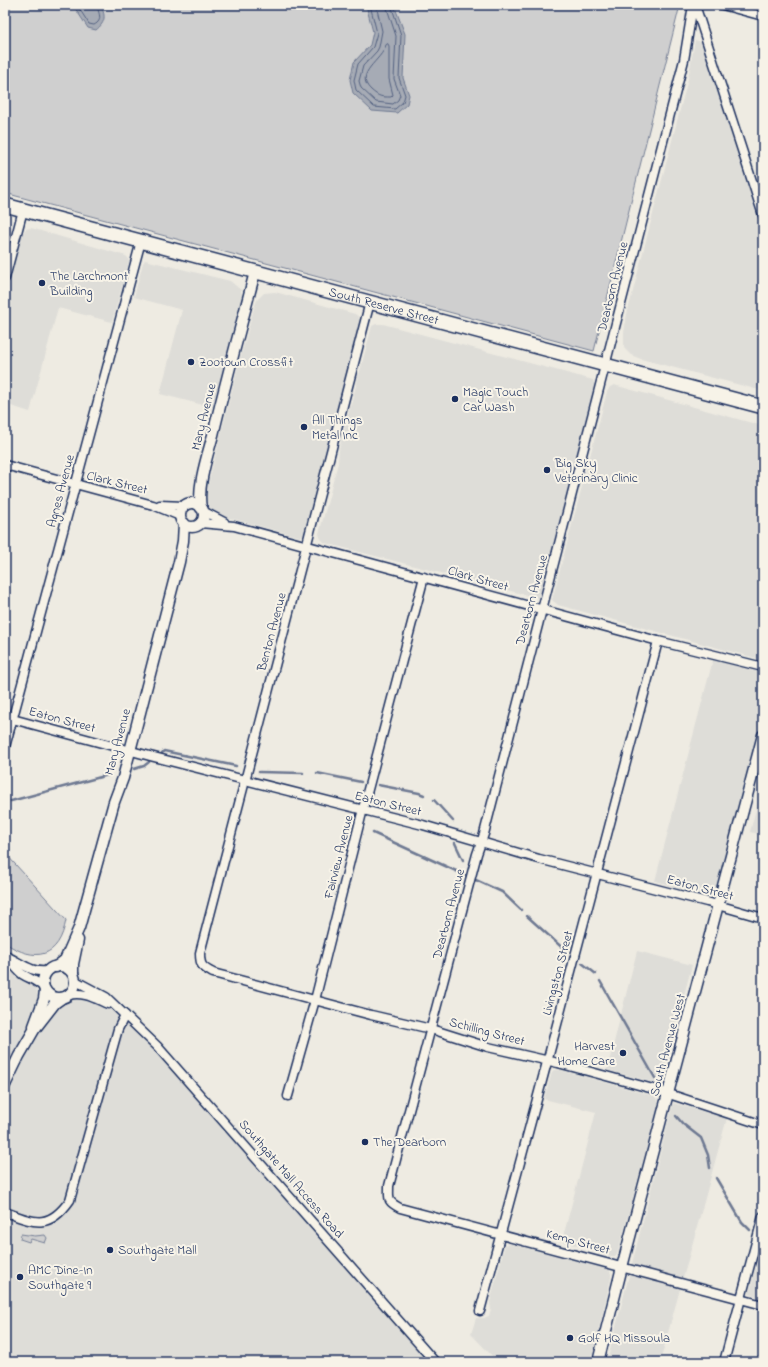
<svg xmlns="http://www.w3.org/2000/svg" width="768" height="1367" font-family="'Indie Flower',sans-serif">
	<rect width="100%" height="100%" fill="#eeebe2"/>
	<filter id="ink" filterUnits="userSpaceOnUse"><feTurbulence type="fractalNoise" baseFrequency=".025" numOctaves="2"/><feDisplacementMap in="SourceGraphic" scale="8" xChannelSelector="R" yChannelSelector="G"/><feConvolveMatrix kernelMatrix="1 2 1 2 8 2 1 2 1" color-interpolation-filters="sRGB"/></filter>
	<g filter="url(#ink)">
		<g fill="#deddd8">
			<path d="M695 40 701 42 705 49 763 229V391L641 359 631 355 624 348V333L627 314 688 79Z"/>
			<path d="M5 223 12 227 5 253Z"/>
			<path d="M31 228 126 256 128 258 129 262 112 322 58 308 30 412 5 404V298L22 234 26 229Z"/>
			<path d="M145 260 230 281 241 290 242 298 240 310 215 408 160 394 182 310 134 297 143 263Z"/>
			<path d="M275 292 355 314 359 317 360 321 306 531 304 534 300 537 214 514 208 511 203 504 238 366 254 308 257 300 264 293Z"/>
			<path d="M376 324H383L593 380 595 385 540 595 538 598 325 543 321 539 319 534 338 463 339 449 372 326Z"/>
			<path d="M614 385 763 426V660L558 605 552 600 607 392 610 387Z"/>
			<path d="M713 660 763 673V712L716 889 711 895 707 896 655 881Z"/>
			<path d="M763 783V835L750 832Z"/>
			<path d="M637 951 692 965 662 1077 661 1079 655 1083 607 1070Z"/>
			<path d="M5 962 23 978 35 985 38 994V1000L35 1013 29 1026 5 1071Z"/>
			<path d="M68 999H80L116 1012 140 1033 155 1053 175 1071 428 1362H5V1099L16 1069 31 1041 54 1007Z"/>
			<path d="M554 1070H561L654 1096 658 1100V1107L618 1252 615 1256H611L562 1241 596 1112 544 1099 552 1072Z"/>
			<path d="M673 1103 727 1118 660 1362H607Z"/>
			<path d="M511 1244 609 1269 611 1274V1278L591 1362H498L471 1334 476 1318H484L489 1316 491 1309 490 1302 505 1245Z"/>
			<path d="M759 1255 763 1256V1298L749 1294Z"/>
		</g>
		<g fill="#cfcfcf" stroke="#757f96">
			<path d="M5 5H680L594 351 5 193Z"/>
			<path d="M5 853 66 920C59 958 36 963 5 943Z"/>
			<path d="M21 1234 35 1236 45 1235 47 1238 45 1243 31 1239 29 1242 20 1239Z"/>
		</g>
		<g fill="#a6abb5" stroke="#6e7992">
			<path d="M73 5H100C106 15 106 22 96 30L88 28Z"/>
			<path d="M366 5H394L405 34 403 78 409 95 407 104 397 113 372 111 353 93 350 80 354 62 370 45 373 32Z"/>
		</g>
		<g fill="none" stroke-linecap="round" stroke-linejoin="round">
			<g stroke="#536181" stroke-width="1">
				<path d="M77 5 89 24 94 25C104 20 98 13 97 5"/>
				<path d="M370 5 377 33 373 47 358 64 354 80 356 90 374 107 395 109 403 102 405 95 399 78 401 35 391 5"/>
				<path d="M376 5 382 31 379 47 377 51 363 66 359 81 361 88 376 102 393 104 398 100 400 95 394 79 396 36 386 5"/>
				<path d="M388 44 389 46V79L393 95 391 97C381 97 379 97 371 90 353 73 382 61 386 45Z"/>
			</g>
			<g stroke="#6e7992" stroke-width="2.5">
				<path d="M162 753 164 751 236 766"/>
				<path d="M134 769 144 766 149 762"/>
				<path d="M259 772 303 773"/>
				<path d="M317 773 361 782"/>
				<path d="M378 785 419 793 424 795"/>
				<path d="M434 800 453 821"/>
				<path d="M11 801 108 775"/>
				<path d="M373 833 502 892 521 910"/>
				<path d="M455 843 463 860"/>
				<path d="M527 916 567 952"/>
				<path d="M582 963 596 974"/>
				<path d="M600 981 655 1078"/>
				<path d="M676 1116 683 1124 701 1138 708 1155 710 1168"/>
				<path d="M716 1178 742 1222 750 1230"/>
			</g>
			<defs>
				<g id="minor">
					<path d="M693 5 684 60 484 834 477 854 389 1186C389 1200 387 1201 400 1208L763 1305"/>
					<path d="M695 5 763 215"/>
					<path d="M722 5 763 16"/>
					<path d="M5 278 23 210"/>
					<path d="M370 302 200 953C200 966 202 967 213 973L371 1015 431 1029 488 1047 558 1063 606 1076 657 1090 763 1125"/>
					<path d="M5 465 153 505 180 516"/>
					<path d="M160 505 184 506"/>
					<path d="M203 511 224 522"/>
					<path d="M200 523 234 526 658 641 763 667"/>
					<path d="M5 717 150 756 423 825 539 859 707 902 763 918"/>
					<path d="M5 747 141 241"/>
					<path d="M5 954C11 961 15 968 22 974 30 979 38 981 44 988"/>
					<path d="M10 958C22 964 33 973 47 971"/>
					<path d="M74 980 106 997 157 1046 435 1362"/>
					<path d="M69 995C83 991 96 999 108 1004"/>
					<path d="M288 1096 315 1000 366 797 424 577"/>
					<path d="M5 1212C35 1223 49 1230 70 1200L118 1029 125 1015"/>
					<path d="M480 1311 550 1051 658 641"/>
					<path d="M724 1362 763 1216"/>
				</g>
				<g id="tertiary">
					<circle cx="192" cy="515" r="12"/>
					<path d="M201 508C197 486 207 457 213 435 226 380 241 326 255 272"/>
					<circle cx="59" cy="982" r="16"/>
					<path d="M56 967 65 960 79 928 114 802 123 778 179 562 183 541 184 523"/>
					<path d="M73 974V964L78 940"/>
					<path d="M34 1026 44 999 45 990"/>
					<path d="M5 1085 19 1056 34 1030 55 1003 62 998"/>
					<path d="M598 1362 622 1267 763 735"/>
				</g>
				<g id="trunk">
					<path id="s1" d="M5 205 763 407"/>
				</g>
			</defs>
			<use href="#minor" stroke="#1b2f5e" stroke-width="11"/>
			<use href="#tertiary" stroke="#1b2f5e" stroke-width="13"/>
			<use href="#trunk" stroke="#1b2f5e" stroke-width="16"/>
			<use href="#minor" stroke="#f7f3e8" stroke-width="8"/>
			<use href="#tertiary" stroke="#f7f3e8" stroke-width="10"/>
			<use href="#trunk" stroke="#f7f3e8" stroke-width="13"/>
		</g>
	</g>
	<g fill="#1b2f5e" stroke="#f7f3e8" stroke-width="1.5">
		<circle cx="42" cy="283" r="4"/>
		<circle cx="191" cy="362" r="4"/>
		<circle cx="455" cy="399" r="4"/>
		<circle cx="304" cy="427" r="4"/>
		<circle cx="547" cy="470" r="4"/>
		<circle cx="623" cy="1053" r="4"/>
		<circle cx="365" cy="1142" r="4"/>
		<circle cx="110" cy="1250" r="4"/>
		<circle cx="20" cy="1277" r="4"/>
		<circle cx="570" cy="1338" r="4"/>
	</g>
	<g text-anchor="middle" dominant-baseline="central" stroke-width="4" stroke-linejoin="round" paint-order="stroke">
		<g font-size="13" fill="#1b2f5e" stroke="#f7f3e8" text-anchor="start">
			<text x="50" y="276">The Larchmont<tspan x="50" dy="15">Building</tspan></text>
			<text x="199" y="362">Zootown Crossfit</text>
			<text x="463" y="392">Magic Touch<tspan x="463" dy="15">Car Wash</tspan></text>
			<text x="312" y="420">All Things<tspan x="312" dy="15">Metal Inc</tspan></text>
			<text x="555" y="463">Big Sky<tspan x="555" dy="15">Veterinary Clinic</tspan></text>
			<text x="615" y="1046" text-anchor="end">Harvest<tspan x="615" dy="15">Home Care</tspan></text>
			<text x="373" y="1142">The Dearborn</text>
			<text x="118" y="1250">Southgate Mall</text>
			<text x="28" y="1270">AMC Dine-In<tspan x="28" dy="15">Southgate 9</tspan></text>
			<text x="578" y="1338">Golf HQ Missoula</text>
		</g>
		<g font-size="13" fill="#1b2f5e" stroke="#f7f3e8">
			<text transform="translate(613 287) rotate(-76)">Dearborn Avenue</text>
			<text stroke="none"><textPath href="#s1" startOffset="392">South Reserve Street</textPath></text>
			<text transform="translate(204 417) rotate(-76)">Mary Avenue</text>
			<text transform="translate(117 483) rotate(14)">Clark Street</text>
			<text transform="translate(61 491) rotate(-75)">Agnes Avenue</text>
			<text transform="translate(478 579) rotate(16)">Clark Street</text>
			<text transform="translate(532 600) rotate(-75)">Dearborn Avenue</text>
			<text transform="translate(272 632) rotate(-75)">Benton Avenue</text>
			<text transform="translate(62 720) rotate(15)">Eaton Street</text>
			<text transform="translate(118 742) rotate(-75)">Mary Avenue</text>
			<text transform="translate(388 804) rotate(14)">Eaton Street</text>
			<text transform="translate(339 857) rotate(-76)">Fairview Avenue</text>
			<text transform="translate(700 888) rotate(15)">Eaton Street</text>
			<text transform="translate(449 914) rotate(-75)">Dearborn Avenue</text>
			<text transform="translate(558 973) rotate(-75)">Livingston Street</text>
			<text transform="translate(487 1032) rotate(15)">Schilling Street</text>
			<text transform="translate(668 1045) rotate(-75)">South Avenue West</text>
			<text transform="translate(291 1179) rotate(49)">Southgate Mall Access Road</text>
			<text transform="translate(578 1242) rotate(15)">Kemp Street</text>
		</g>
	</g>
	<rect width="768" height="1367" fill="none" stroke="#f7f3e8" stroke-width="20"/>
	<rect x="10" y="10" width="748" height="1347" fill="none" stroke="#1b2f5e" stroke-width="1.5" filter="url(#ink)"/>
</svg>
